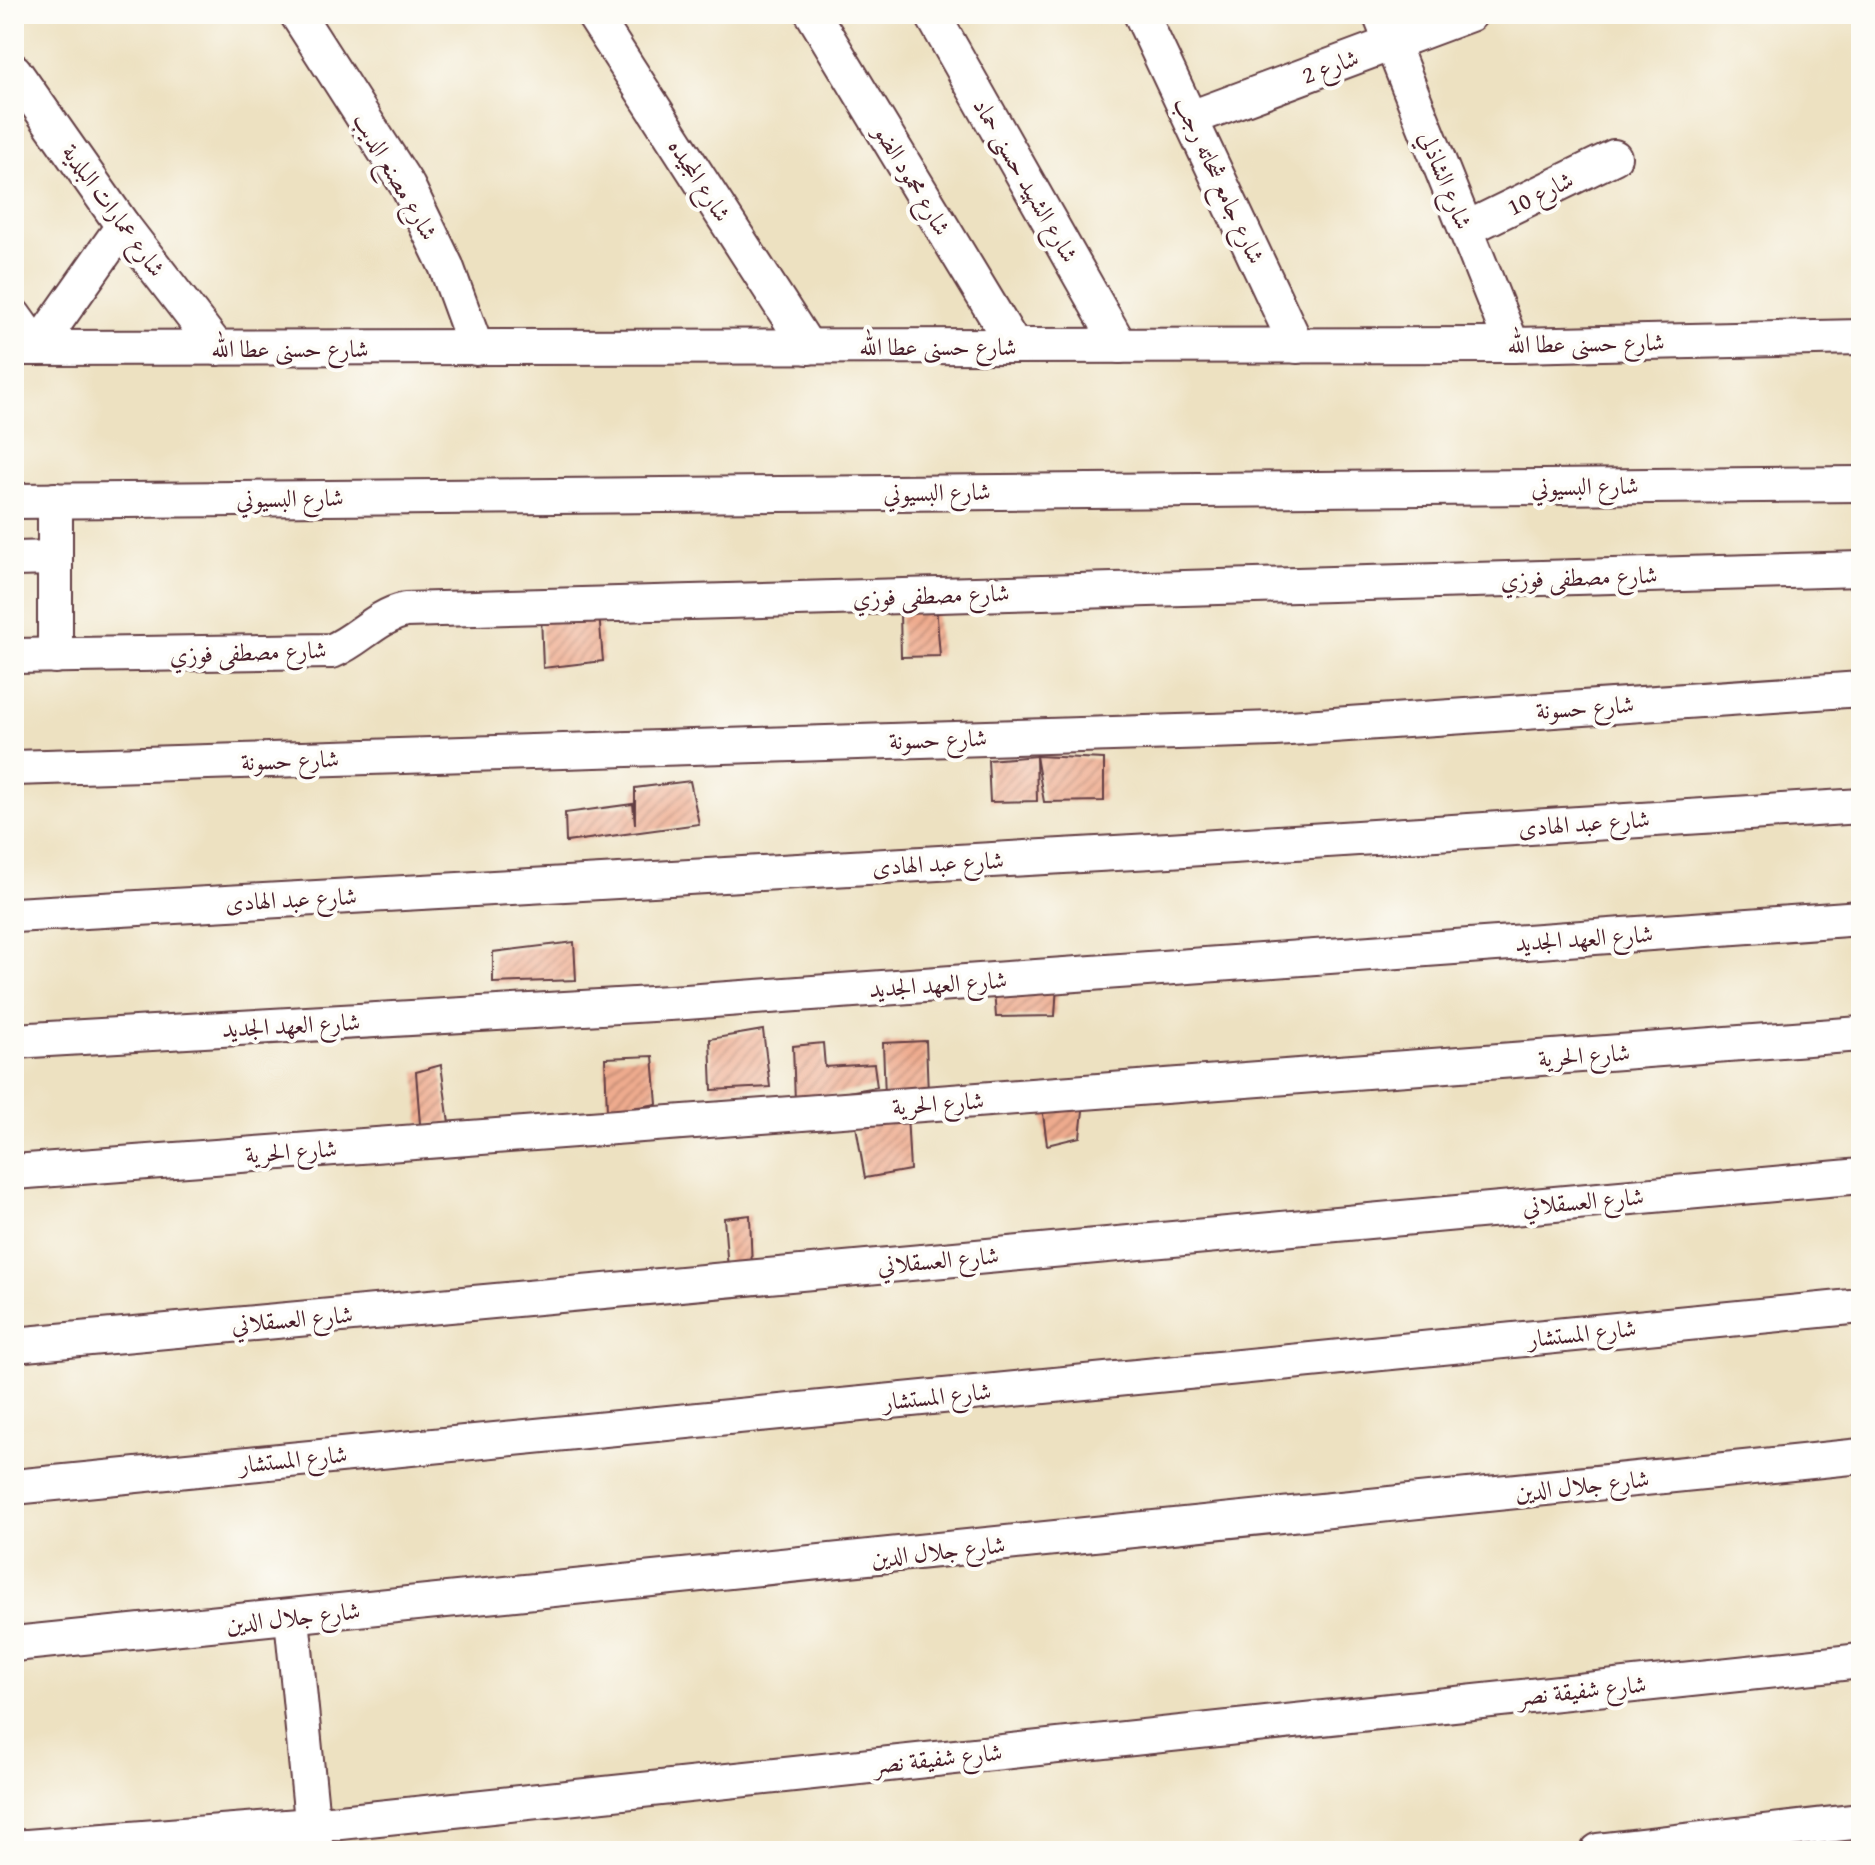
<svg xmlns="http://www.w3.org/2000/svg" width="1875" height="1865" font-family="'Gentium Book Plus',Amiri,serif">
	<defs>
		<pattern id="building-hatch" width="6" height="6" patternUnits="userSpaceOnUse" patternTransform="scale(2)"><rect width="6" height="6" fill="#eeab8e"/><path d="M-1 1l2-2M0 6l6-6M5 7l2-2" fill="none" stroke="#c38b74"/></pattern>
	</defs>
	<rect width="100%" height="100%" fill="#fdfcf7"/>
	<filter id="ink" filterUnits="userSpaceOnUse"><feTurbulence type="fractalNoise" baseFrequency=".0125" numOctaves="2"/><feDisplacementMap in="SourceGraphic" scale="16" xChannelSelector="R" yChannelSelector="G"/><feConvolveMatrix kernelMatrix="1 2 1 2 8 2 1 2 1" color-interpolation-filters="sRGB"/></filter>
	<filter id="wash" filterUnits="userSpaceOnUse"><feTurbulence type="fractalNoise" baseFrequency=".006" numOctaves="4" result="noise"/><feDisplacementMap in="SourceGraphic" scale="32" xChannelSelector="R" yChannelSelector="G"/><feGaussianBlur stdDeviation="1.8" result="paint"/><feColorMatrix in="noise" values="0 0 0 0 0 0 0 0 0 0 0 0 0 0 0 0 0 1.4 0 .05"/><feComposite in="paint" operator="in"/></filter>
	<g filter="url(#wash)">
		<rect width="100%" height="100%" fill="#ede1c1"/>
		<g id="blocks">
			<g fill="url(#building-hatch)">
				<path d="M936 605 940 656 901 657 900 611Z"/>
				<path d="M599 613 603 661 543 668 541 615Z"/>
				<path d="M1036 756 1037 801 990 802 988 760Z"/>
				<path d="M1036 756 1104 759V801L1044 802Z"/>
				<path d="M690 781 699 824 566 842 565 813 633 804 635 824V788Z"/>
				<path d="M574 942 576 980 493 983V952Z"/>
				<path d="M1057 984 1055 1016 996 1017 994 989Z"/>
				<path d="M763 1030 770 1087 712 1090 710 1039Z"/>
				<path d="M926 1041 928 1094 885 1097 883 1043Z"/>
				<path d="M823 1043 825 1067 874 1064 877 1087 795 1101 793 1046Z"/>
				<path d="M653 1056 657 1104 607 1112 605 1058Z"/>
				<path d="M441 1065 449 1123 420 1124 416 1072Z"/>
				<path d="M1084 1102 1080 1137 1047 1145 1042 1106Z"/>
				<path d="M907 1114 910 1170 865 1178 855 1120Z"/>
				<path d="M750 1215 752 1269 728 1270 724 1218Z"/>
			</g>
		</g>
	</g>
	<g filter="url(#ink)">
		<use href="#blocks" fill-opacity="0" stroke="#623c42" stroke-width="2"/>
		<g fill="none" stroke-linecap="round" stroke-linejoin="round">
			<defs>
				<g id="minor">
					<path d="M297 14 408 187 446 266 476 348"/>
					<path d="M593 14 808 347"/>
					<path d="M813 14 1014 346"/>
					<path d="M932 14 1120 346"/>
					<path d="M1141 14 1297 346"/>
					<path d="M1380 14 1512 345"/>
					<path d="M14 71 123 226 217 348"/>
					<path d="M1191 118 1470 14"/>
					<path d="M1466 229 1614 157"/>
					<path d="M14 316 37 348 123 226"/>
					<path d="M14 348 1512 345 1861 337"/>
					<path d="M55 500V656"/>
					<path d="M14 501 1861 484"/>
					<path d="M14 559 55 558"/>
					<path d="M14 656 332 651C359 640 375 617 405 610L1861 569"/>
					<path d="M14 768 1275 729 1861 689"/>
					<path d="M14 915 1169 850 1861 806"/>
					<path d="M14 1041 686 1002 1861 918"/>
					<path d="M14 1172 1861 1034"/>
					<path d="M14 1345 1861 1176"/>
					<path d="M14 1487 1861 1306"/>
					<path d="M292 1618 315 1851"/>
					<path d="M14 1644 1861 1456"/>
					<path d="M14 1848 312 1825 1861 1661"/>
					<path d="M1598 1851 1861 1821"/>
				</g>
			</defs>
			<use href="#minor" stroke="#623c42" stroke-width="38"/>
			<use href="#minor" stroke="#fff" stroke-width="34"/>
		</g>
	</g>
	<g text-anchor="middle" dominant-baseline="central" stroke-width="8" stroke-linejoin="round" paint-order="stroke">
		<g font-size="24" fill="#4a1f2b" stroke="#fdfcf7">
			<text transform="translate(1330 66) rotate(-20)">شارع 2</text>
			<text transform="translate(396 176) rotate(60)">شارع مصنع الديب</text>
			<text transform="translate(700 180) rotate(57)">شارع المجيده</text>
			<text transform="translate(913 180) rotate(59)">شارع محمود الضو</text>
			<text transform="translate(1026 180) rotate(60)">شارع الشهيد حسنى حماد</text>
			<text transform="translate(1220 180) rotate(65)">شارع جامع شحاته رجب</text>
			<text transform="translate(1446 180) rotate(68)">شارع الشاذلي</text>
			<text transform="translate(1540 193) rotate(-26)">شارع 10</text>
			<text transform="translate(114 210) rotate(54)">شارع عمارات البلدية</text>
			<text transform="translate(1586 343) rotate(-1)">شارع حسنى عطا الله</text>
			<text x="938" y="346">شارع حسنى عطا الله</text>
			<text x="290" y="348">شارع حسنى عطا الله</text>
			<text transform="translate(1585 486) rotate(-1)">شارع البسيوني</text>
			<text transform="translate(937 492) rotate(-1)">شارع البسيوني</text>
			<text transform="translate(290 498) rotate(-1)">شارع البسيوني</text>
			<text transform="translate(1579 577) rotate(-2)">شارع مصطفى فوزي</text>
			<text transform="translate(931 595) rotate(-2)">شارع مصطفى فوزي</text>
			<text transform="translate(248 652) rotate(-2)">شارع مصطفى فوزي</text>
			<text transform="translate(1585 707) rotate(-4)">شارع حسونة</text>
			<text transform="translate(938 739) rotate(-2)">شارع حسونة</text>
			<text transform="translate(290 760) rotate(-2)">شارع حسونة</text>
			<text transform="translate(1584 823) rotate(-4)">شارع عبد الهادى</text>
			<text transform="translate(938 863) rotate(-3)">شارع عبد الهادى</text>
			<text transform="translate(291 899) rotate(-3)">شارع عبد الهادى</text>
			<text transform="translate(1584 938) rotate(-4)">شارع العهد الجديد</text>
			<text transform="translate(938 984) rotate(-4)">شارع العهد الجديد</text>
			<text transform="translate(291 1025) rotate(-3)">شارع العهد الجديد</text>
			<text transform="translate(1584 1055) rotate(-4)">شارع الحرية</text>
			<text transform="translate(938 1103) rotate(-4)">شارع الحرية</text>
			<text transform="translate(291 1151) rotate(-4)">شارع الحرية</text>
			<text transform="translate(1583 1201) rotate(-5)">شارع العسقلاني</text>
			<text transform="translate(938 1260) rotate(-5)">شارع العسقلاني</text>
			<text transform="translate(292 1319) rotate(-5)">شارع العسقلاني</text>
			<text transform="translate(1582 1333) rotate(-6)">شارع المستشار</text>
			<text transform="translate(937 1396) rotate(-6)">شارع المستشار</text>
			<text transform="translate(293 1459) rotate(-6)">شارع المستشار</text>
			<text transform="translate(1582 1485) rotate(-6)">شارع جلال الدين</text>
			<text transform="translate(938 1551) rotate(-6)">شارع جلال الدين</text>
			<text transform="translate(293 1617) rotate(-6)">شارع جلال الدين</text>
			<text transform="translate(1582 1690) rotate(-6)">شارع شفيقة نصر</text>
			<text transform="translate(938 1758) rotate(-6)">شارع شفيقة نصر</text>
		</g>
	</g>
	<rect width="1875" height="1865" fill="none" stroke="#fdfcf7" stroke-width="48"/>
</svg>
